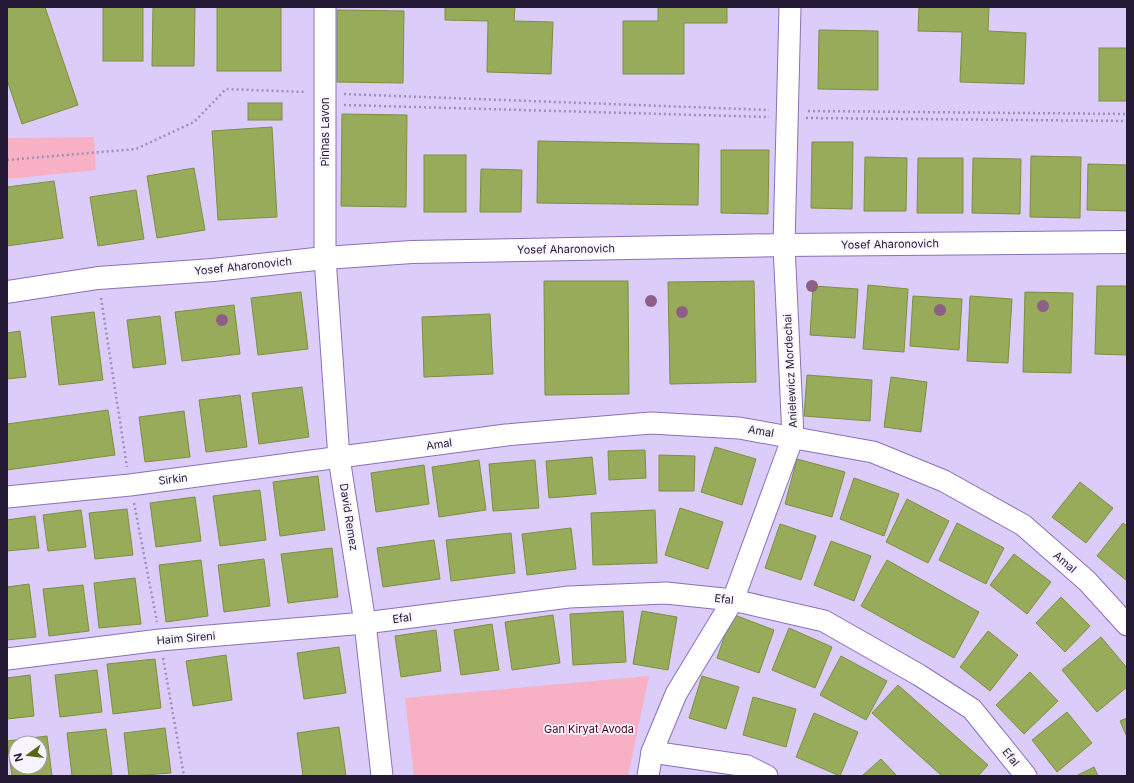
<svg xmlns="http://www.w3.org/2000/svg" width="1134" height="783" font-family="Inter,sans-serif">
	<rect width="100%" height="100%" fill="#dbccfa"/>
	<g fill="#f8b0c5">
		<path d="M94 137 96 170 7 179V138Z"/>
		<path d="M649 676 628 776H414L405 698Z"/>
	</g>
	<g fill="#98ab5b" stroke="#7d8f3f" fill-rule="evenodd">
		<path d="M7 7H45L78 105 22 124 7 80Z"/>
		<rect x="103" y="7" width="40" height="54"/>
		<path d="M153 7H195L194 66H152Z"/>
		<rect x="217" y="7" width="64" height="64"/>
		<path d="M445 7H515L514 21 553 22 551 74 487 72 488 21 445 20Z"/>
		<path d="M658 7H727V23H684V74H623V21H658Z"/>
		<path d="M919 7H989L988 31 1026 33 1024 84 960 82 962 32 918 31Z"/>
		<path d="M337 10 404 11 403 83 337 82Z"/>
		<path d="M819 30 878 31V90L818 89Z"/>
		<rect x="1099" y="48" width="28" height="53"/>
		<rect x="248" y="103" width="34" height="17"/>
		<path d="M342 114 407 115 406 207 341 206Z"/>
		<path d="M272 127 277 217 218 220 212 131Z"/>
		<path d="M538 141 699 144 698 205 537 203Z"/>
		<path d="M812 142H853L852 209 811 208Z"/>
		<path d="M721 150H769L768 214 721 213Z"/>
		<rect x="424" y="155" width="42" height="57"/>
		<path d="M1031 156 1081 157 1080 218 1030 217Z"/>
		<path d="M865 157 907 158 906 211H864Z"/>
		<path d="M918 158H963V213H917Z"/>
		<path d="M973 158 1021 159 1020 214 972 213Z"/>
		<path d="M1088 164 1127 165V211L1087 210Z"/>
		<path d="M194 168 205 230 157 238 147 176Z"/>
		<path d="M481 169 522 170 521 212H480Z"/>
		<path d="M54 181 63 238 7 246V187Z"/>
		<path d="M136 190 144 239 98 246 90 197Z"/>
		<path d="M544 281H628L629 394 545 395Z"/>
		<path d="M754 281 756 382 670 384 668 282Z"/>
		<path d="M868 285 908 289 904 352 863 349Z"/>
		<path d="M813 286 858 289 855 338 810 335Z"/>
		<path d="M1097 286H1127V355L1095 354Z"/>
		<path d="M301 292 308 349 258 355 251 298Z"/>
		<path d="M1025 292 1073 293 1071 373 1023 372Z"/>
		<path d="M913 296 962 299 959 350 910 346Z"/>
		<path d="M970 296 1012 299 1008 363 967 361Z"/>
		<path d="M234 305 240 354 182 361 175 312Z"/>
		<path d="M94 312 103 380 59 385 51 317Z"/>
		<path d="M490 314 493 374 424 377 422 317Z"/>
		<path d="M160 316 166 364 133 368 127 320Z"/>
		<path d="M20 331 26 377 7 379V333Z"/>
		<path d="M807 375 872 380 870 421 804 416Z"/>
		<path d="M891 377 927 382 921 432 884 427Z"/>
		<path d="M302 387 309 437 259 444 252 393Z"/>
		<path d="M240 395 247 447 206 452 199 400Z"/>
		<path d="M108 410 115 455 7 470V424Z"/>
		<path d="M184 411 190 457 145 462 139 417Z"/>
		<path d="M715 447 756 459 742 505 701 492Z"/>
		<path d="M645 450 646 478 609 480 608 451Z"/>
		<path d="M659 455 695 456 694 491H659Z"/>
		<path d="M592 457 596 494 549 498 546 461Z"/>
		<path d="M797 459 845 472 832 517 785 504Z"/>
		<path d="M479 460 486 510 439 517 432 467Z"/>
		<path d="M535 460 539 508 493 511 489 464Z"/>
		<path d="M424 465 429 504 376 512 371 473Z"/>
		<path d="M318 476 325 530 280 536 273 482Z"/>
		<path d="M854 478 899 494 884 536 840 519Z"/>
		<path d="M1080 482 1113 508 1086 543 1052 517Z"/>
		<path d="M260 490 266 540 220 546 213 496Z"/>
		<path d="M195 497 201 541 156 547 150 503Z"/>
		<path d="M907 499 949 521 928 563 886 542Z"/>
		<path d="M680 508 723 522 708 569 665 555Z"/>
		<path d="M127 509 133 555 95 559 89 513Z"/>
		<path d="M81 510 86 547 48 551 43 515Z"/>
		<path d="M655 510 657 563 593 565 591 513Z"/>
		<path d="M35 516 39 548 7 551V520Z"/>
		<path d="M957 523 1004 548 986 584 939 560Z"/>
		<path d="M1123 523 1127 526V581L1097 556Z"/>
		<path d="M780 524 816 536 801 580 765 568Z"/>
		<path d="M571 528 576 569 527 575 522 534Z"/>
		<path d="M511 533 515 573 451 581 446 540Z"/>
		<path d="M434 540 440 579 383 587 377 548Z"/>
		<path d="M831 541 871 556 854 601 814 585Z"/>
		<path d="M332 548 338 597 288 603 281 554Z"/>
		<path d="M1014 554 1051 582 1027 614 990 585Z"/>
		<path d="M264 559 270 606 224 612 218 565Z"/>
		<path d="M201 560 208 616 166 622 159 565Z"/>
		<path d="M887 560 979 612 954 658 861 606Z"/>
		<path d="M135 578 141 624 99 628 94 583Z"/>
		<path d="M29 584 36 637 7 640V587Z"/>
		<path d="M83 585 89 631 49 636 43 589Z"/>
		<path d="M1061 597 1090 626 1065 652 1036 623Z"/>
		<path d="M623 611 626 662 573 665 570 614Z"/>
		<path d="M642 611 677 617 668 670 633 664Z"/>
		<path d="M732 614 774 630 759 673 717 658Z"/>
		<path d="M553 615 560 663 512 670 505 622Z"/>
		<path d="M492 624 499 670 461 675 454 630Z"/>
		<path d="M789 628 832 647 815 688 772 670Z"/>
		<path d="M436 630 441 671 401 677 395 636Z"/>
		<path d="M988 631 1018 655 990 691 960 667Z"/>
		<path d="M1101 637 1127 668V687L1097 712 1062 670Z"/>
		<path d="M339 647 346 693 304 699 297 653Z"/>
		<path d="M226 655 232 700 193 706 186 661Z"/>
		<path d="M841 656 887 681 866 720 820 695Z"/>
		<path d="M155 659 161 708 113 714 107 664Z"/>
		<path d="M97 670 102 712 60 717 55 675Z"/>
		<path d="M1030 672 1058 701 1024 734 996 705Z"/>
		<path d="M30 675 34 716 7 719V678Z"/>
		<path d="M702 676 739 687 726 729 689 718Z"/>
		<path d="M898 685 988 765 978 776H942L872 713Z"/>
		<path d="M753 697 796 709 786 747 743 735Z"/>
		<path d="M1067 712 1092 743 1057 772 1032 740Z"/>
		<path d="M814 713 858 732 840 776 796 757Z"/>
		<path d="M1127 718V737L1120 721Z"/>
		<path d="M339 727 346 776H303L297 733Z"/>
		<path d="M165 728 171 773 129 776 124 733Z"/>
		<path d="M106 729 112 775 72 776 67 733Z"/>
		<path d="M47 736 52 776H12L7 741ZM16 743H40V767H16Z"/>
		<path d="M881 759 897 776H862Z"/>
		<path d="M1094 767 1098 776H1076Z"/>
	</g>
	<g fill="none" stroke-linecap="round" stroke-linejoin="round">
		<defs>
			<g id="minor">
				<path d="M325 7V258L339 458 365 623 382 776"/>
				<path d="M7 497 130 485 506 435 651 423 739 428 873 452 944 481 1023 525 1087 581 1127 625"/>
				<path d="M7 659 160 640 365 623 569 597 666 593 733 600 824 621 919 675 972 709 1026 776"/>
				<path d="M652 752 747 766 767 776"/>
				<path d="M648 776 652 752 676 694 733 600 793 437 784 245 790 7"/>
			</g>
			<path id="tertiary" d="M7 292 98 278 213 270 325 258 412 252 784 245 1127 242"/>
		</defs>
		<use href="#minor" stroke="#8b70b7" stroke-width="23"/>
		<use href="#tertiary" stroke="#8b70b7" stroke-width="24"/>
		<g stroke="#9d90b8" stroke-width="2.5" stroke-dasharray="2 3" stroke-linecap="butt">
			<path d="M344 94 769 110"/>
			<path d="M344 105 769 117"/>
			<path d="M808 111 1127 114"/>
			<path d="M806 118 1127 121"/>
			<path d="M7 160 136 149 194 122 226 89 305 92"/>
			<path d="M101 298 127 467"/>
			<path d="M134 503 157 622"/>
			<path d="M163 658 184 776"/>
		</g>
		<use href="#minor" stroke="#fff" stroke-width="21"/>
		<use href="#tertiary" stroke="#fff" stroke-width="22"/>
	</g>
	<g fill="#8d5f86">
		<circle cx="812" cy="286" r="6"/>
		<circle cx="651" cy="301" r="6"/>
		<circle cx="1043" cy="306" r="6"/>
		<circle cx="940" cy="310" r="6"/>
		<circle cx="682" cy="312" r="6"/>
		<circle cx="222" cy="320" r="6"/>
	</g>
	<g text-anchor="middle" dominant-baseline="central" stroke-width="3.5" stroke-linejoin="round" paint-order="stroke">
		<g font-size="11" fill="#241935" stroke="#f7f4fc">
			<text transform="translate(325 132) rotate(-90)">Pinhas Lavon</text>
			<text transform="translate(890 244) rotate(-1)">Yosef Aharonovich</text>
			<text transform="translate(566 249) rotate(-1)">Yosef Aharonovich</text>
			<text transform="translate(243 266) rotate(-6)">Yosef Aharonovich</text>
			<text transform="translate(790 371) rotate(-93)">Anielewicz Mordechai</text>
			<text transform="translate(761 431) rotate(10)">Amal</text>
			<text transform="translate(439 444) rotate(-8)">Amal</text>
			<text transform="translate(173 479) rotate(-7)">Sirkin</text>
			<text transform="translate(349 517) rotate(81)">David Remez</text>
			<text transform="translate(1065 562) rotate(41)">Amal</text>
			<text transform="translate(724 599) rotate(7)">Efal</text>
			<text transform="translate(402 618) rotate(-7)">Efal</text>
			<text transform="translate(186 638) rotate(-5)">Haim Sireni</text>
			<text transform="translate(1011 757) rotate(51)">Efal</text>
		</g>
		<g font-size="11" fill="#4e0627" stroke="#f7f4fc">
			<text x="589" y="729">Gan Kiryat Avoda</text>
		</g>
	</g>
	<rect width="1134" height="783" fill="none" stroke="#241935" stroke-width="16"/>
	<g transform="translate(28 755) rotate(255)"><circle r="19" fill="#f7f4fc" stroke="#a39cac"/>
	<path d="M0-3L7 15L0 10L-7 15Z" fill="#586812"/>
	<text y="-6" font-size="11" font-weight="bold" text-anchor="middle" fill="#241935">N</text>
	</g>
</svg>
